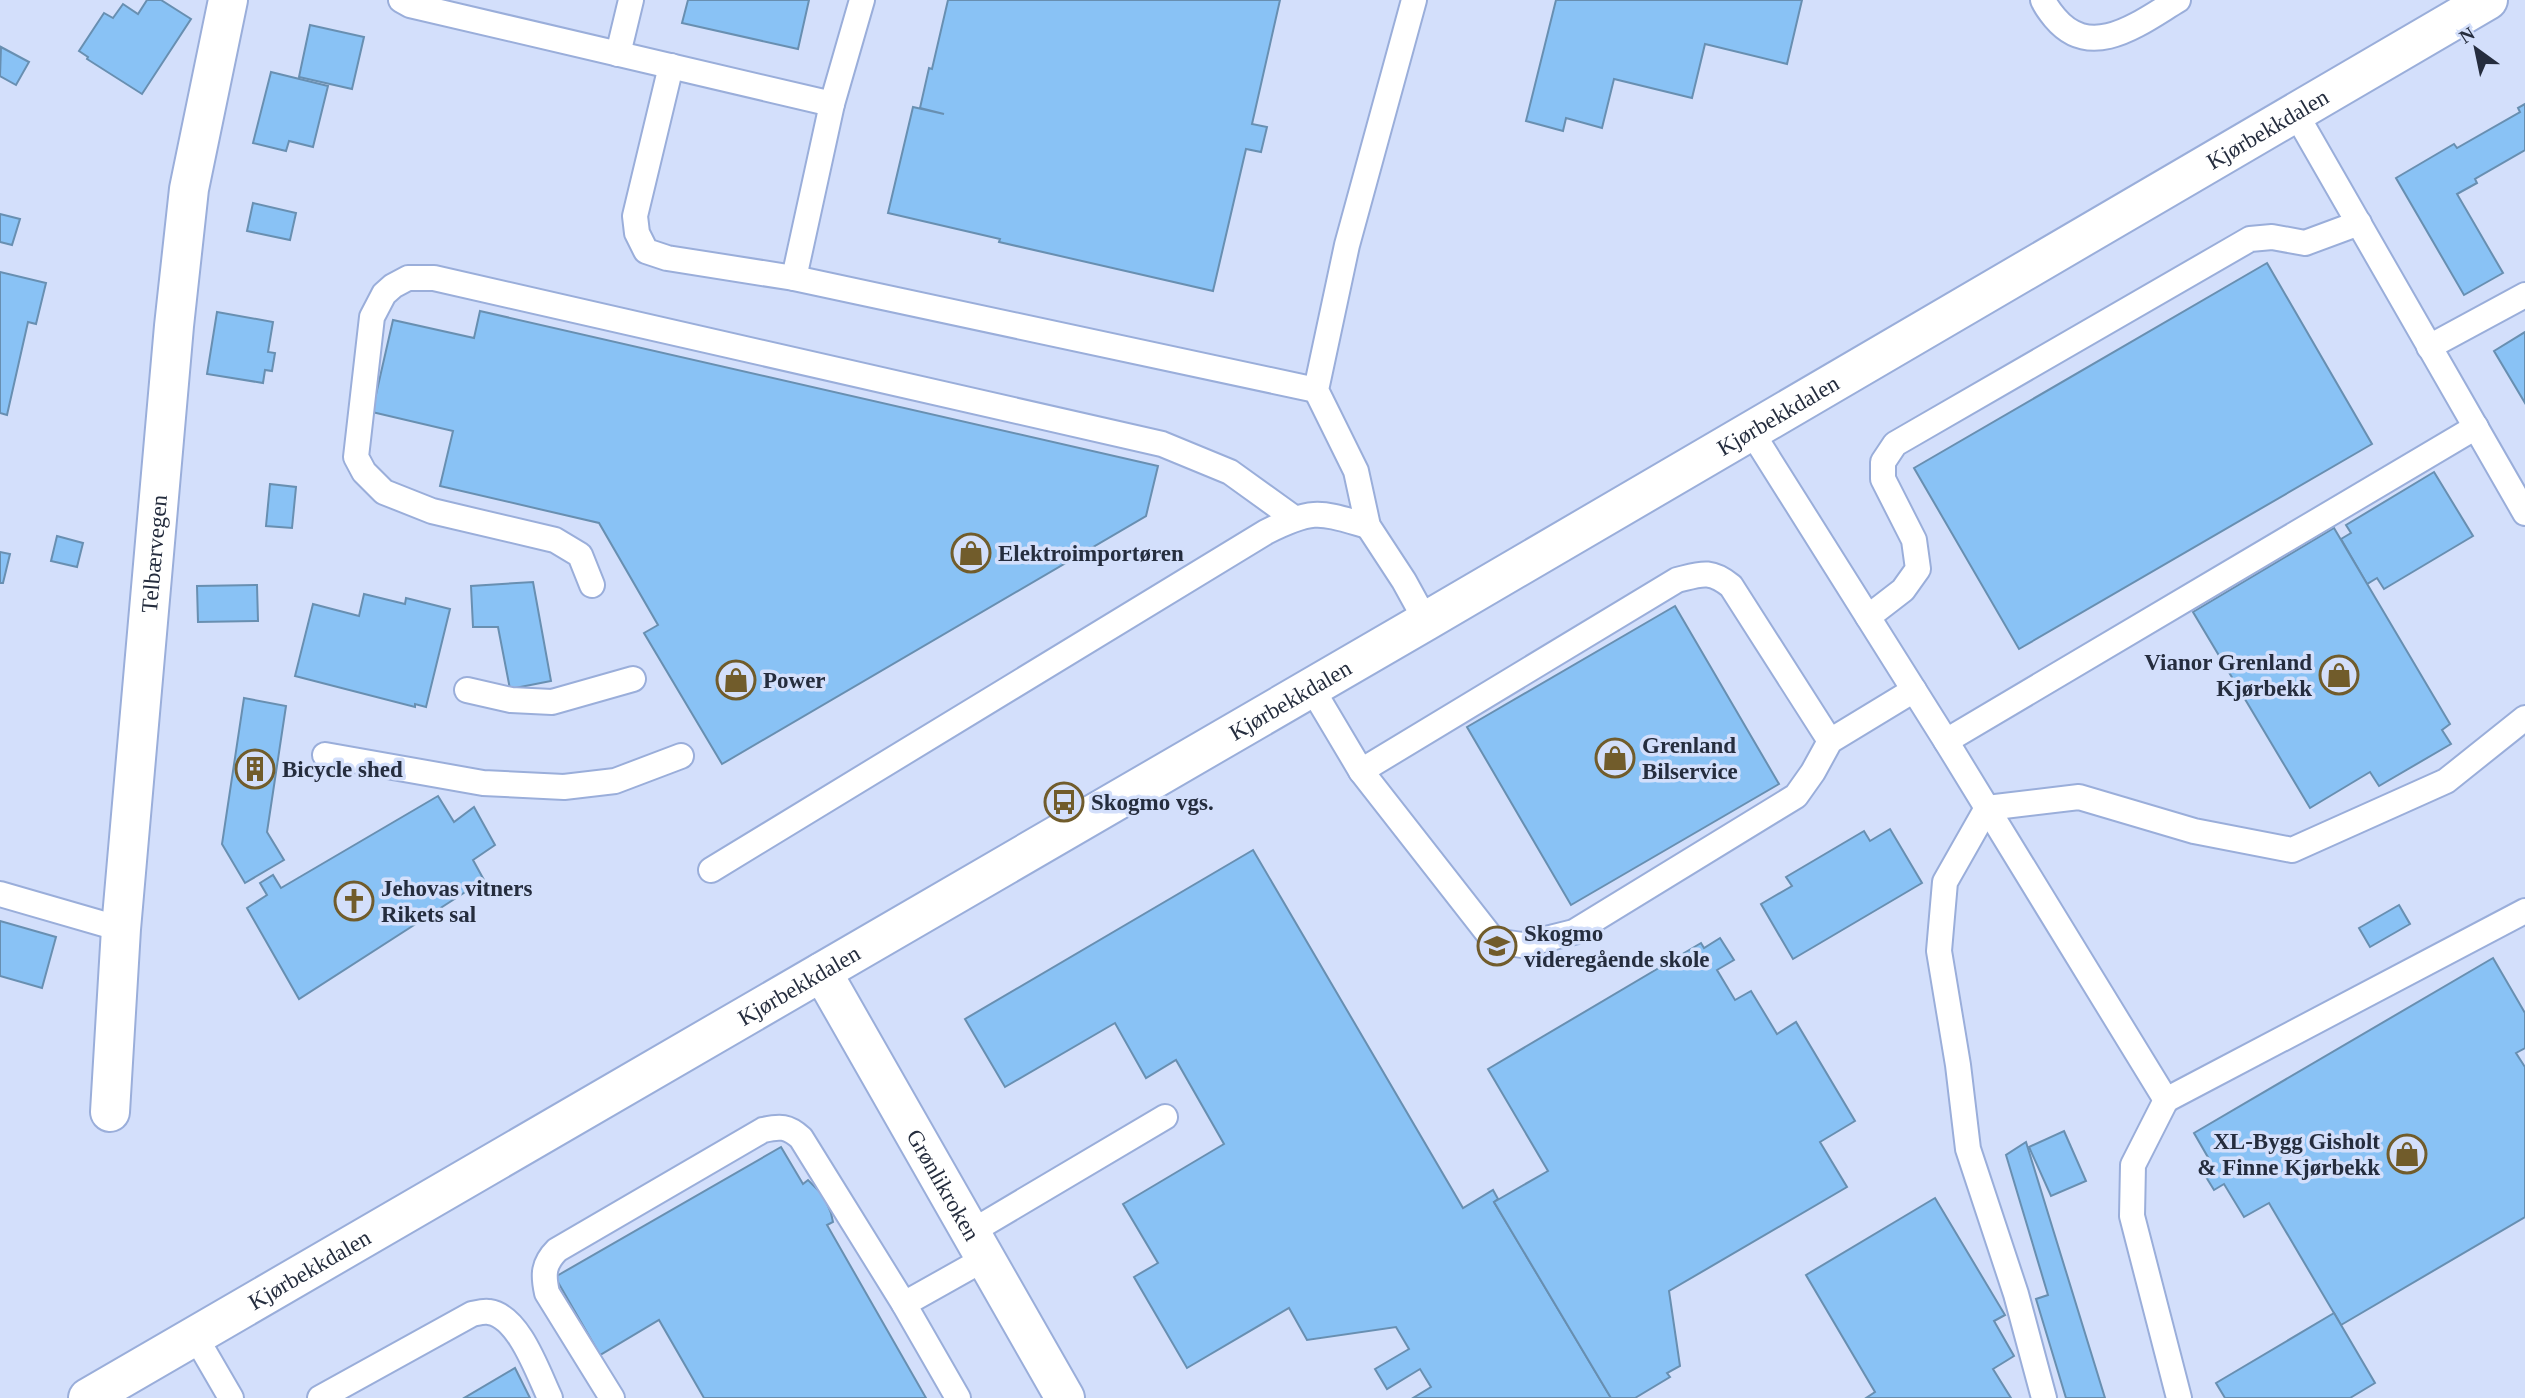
<svg xmlns="http://www.w3.org/2000/svg" width="2525" height="1398" font-family="Georgia,serif">
	<rect width="100%" height="100%" fill="#d3dffb"/>
	<g fill="#89c2f5" stroke="#688fb1" stroke-width="2">
		<path d="M147 0H161L191 19 142 94 87 59 88 57 79 51 104 13 113 18 123 4 138 14Z"/>
		<path d="M688 0H809L798 49 682 23Z"/>
		<path d="M948 0H1280L1252 124 1267 127 1261 152 1246 149 1213 291 999 242 1000 239 888 213 913 107 944 114 920 108 929 68 932 69Z"/>
		<path d="M1556 0H1802L1787 64 1705 44 1692 98 1614 79 1602 128 1566 118 1563 131 1526 121Z"/>
		<path d="M310 25 364 37 352 89 299 77Z"/>
		<path d="M1 47 29 62 16 85 0 76Z"/>
		<path d="M271 72 328 86 313 147 289 141 286 151 253 143Z"/>
		<path d="M2525 104V150L2475 179 2477 183 2457 194 2503 273 2464 295 2396 178 2454 144 2457 148 2520 112 2518 108Z"/>
		<path d="M253 203 296 213 290 240 247 231Z"/>
		<path d="M0 214 20 219 12 245 0 242Z"/>
		<path d="M2267 263 2372 444 2019 649 1914 468Z"/>
		<path d="M0 272 46 283 36 324 28 322 7 415 0 413Z"/>
		<path d="M480 311 1158 466 1146 516 722 764 644 633 658 625 599 523 440 486 453 431 372 412 393 320 474 338Z"/>
		<path d="M217 312 273 322 268 352 275 353 272 371 265 370 263 383 207 374Z"/>
		<path d="M2525 332V403L2494 351Z"/>
		<path d="M2434 472 2473 536 2384 589 2377 578 2367 584 2341 539 2351 533 2346 525Z"/>
		<path d="M270 484 296 487 292 528 266 526Z"/>
		<path d="M2334 528 2450 724 2442 730 2451 744 2379 786 2370 772 2310 808 2193 612Z"/>
		<path d="M57 536 83 543 77 567 51 561Z"/>
		<path d="M0 552 10 554 3 583H0Z"/>
		<path d="M533 582 551 681 510 689 498 627H473L471 586Z"/>
		<path d="M257 585 258 621 198 622 197 586Z"/>
		<path d="M364 594 405 604 406 598 450 609 426 707 415 704V707L295 676 313 604 359 616Z"/>
		<path d="M1675 606 1779 784 1571 905 1467 727Z"/>
		<path d="M244 698 286 706 267 832 284 860 245 883 222 844Z"/>
		<path d="M438 796 454 822 474 807 495 845 473 860 484 880 299 999 247 908 267 895 260 883 273 875 281 888Z"/>
		<path d="M1890 829 1922 883 1793 959 1761 904 1792 886 1786 877 1864 831 1870 841Z"/>
		<path d="M1253 850 1463 1208 1493 1190 1498 1199 1494 1202 1611 1398H1413L1431 1387 1420 1369 1387 1389 1375 1369 1409 1349 1396 1327 1307 1340 1289 1308 1187 1368 1134 1277 1158 1263 1123 1204 1224 1144 1176 1060 1146 1078 1115 1023 1005 1087 965 1019Z"/>
		<path d="M2399 905 2410 924 2370 947 2359 928Z"/>
		<path d="M0 921 56 937 42 988 0 976Z"/>
		<path d="M1720 938 1734 960 1717 970 1735 1000 1751 991 1777 1034 1796 1022 1855 1121 1820 1142 1847 1187 1669 1291 1680 1366 1667 1373 1670 1377 1635 1398H1611L1494 1202 1548 1171 1488 1069 1701 943 1704 948Z"/>
		<path d="M2493 958 2525 1013V1048L2516 1053 2525 1067V1217L2341 1325 2269 1203 2244 1217 2224 1184 2214 1190 2203 1172 2213 1166 2194 1133Z"/>
		<path d="M2064 1131 2086 1181 2051 1196 2029 1147Z"/>
		<path d="M2026 1142 2105 1398H2066L2036 1299 2048 1295 2006 1155Z"/>
		<path d="M781 1147 803 1184 808 1180 824 1196 831 1213 833 1222 827 1225 926 1398H704L659 1320 600 1355 555 1277Z"/>
		<path d="M1935 1198 2005 1315 1994 1321 2014 1356 1993 1369 2011 1398H1866L1875 1392 1806 1275Z"/>
		<path d="M2334 1313 2375 1383 2350 1398H2225L2216 1383Z"/>
		<path d="M515 1368 530 1398H464Z"/>
	</g>
	<g fill="none" stroke-linecap="round" stroke-linejoin="round">
		<defs>
			<g id="service">
				<path d="M401 0 410 5 832 104"/>
				<path d="M1414 0 1347 245 1316 390 1356 471 1368 526 1404 581 1426 621"/>
				<path d="M2043 0C2046 7 2050 12 2055 18 2092 62 2141 22 2178 0"/>
				<path d="M618 54 631 0"/>
				<path d="M671 66 635 216 637 233 646 251 667 258 794 278 1316 390"/>
				<path d="M2296 114 2525 513"/>
				<path d="M794 278 832 104 862 0"/>
				<path d="M2429 347 2525 295"/>
				<path d="M1751 431 1946 741 2166 1100 2525 911"/>
				<path d="M592 585 580 555 555 540 432 511 384 492 364 472 356 457 372 317 384 294 393 286 408 278H434L1162 444 1230 472 1294 518"/>
				<path d="M1868 617 1903 590 1918 569 1914 540 1883 479V462L1895 444 2250 239 2272 237 2305 243 2359 223"/>
				<path d="M1311 687 1361 771 1494 941 1522 945 1574 932 1796 796 1813 772 1830 741 1914 690"/>
				<path d="M467 690 511 700 552 702 633 679"/>
				<path d="M1946 741 2476 427"/>
				<path d="M325 755 483 783 564 787 615 781 681 756"/>
				<path d="M1361 771 1677 580C1701 574 1710 569 1731 586L1830 741"/>
				<path d="M711 870 1266 532C1314 508 1319 512 1368 526"/>
				<path d="M0 894 121 929"/>
				<path d="M2166 1100 2133 1165 2132 1216 2179 1398"/>
				<path d="M971 1232 1165 1117"/>
				<path d="M904 1304 986 1258"/>
				<path d="M195 1336 231 1398"/>
				<path d="M320 1398 472 1314C477 1313 484 1311 489 1312 519 1316 538 1373 550 1398"/>
				<path d="M612 1398 547 1293C543 1275 543 1264 557 1250L763 1130C780 1126 788 1126 801 1138L904 1304 958 1398"/>
				<path d="M2044 1398 2016 1294 1968 1149 1958 1065 1939 951 1945 882 1987 808 2079 797 2194 831 2292 850 2446 781 2525 718"/>
			</g>
			<g id="minor">
				<path id="s1" d="M822 972 1065 1398"/>
				<path id="s2" d="M110 1112 121 929 174 326 189 189 228 0"/>
			</g>
			<g id="tertiary">
				<path id="s3" d="M88 1398 1426 621 2488 0"/>
			</g>
		</defs>
		<use href="#service" stroke="#9aaeda" stroke-width="28"/>
		<use href="#minor" stroke="#9aaeda" stroke-width="42"/>
		<use href="#tertiary" stroke="#9aaeda" stroke-width="42"/>
		<use href="#service" stroke="#fff" stroke-width="24"/>
		<use href="#minor" stroke="#fff" stroke-width="38"/>
		<use href="#tertiary" stroke="#fff" stroke-width="38"/>
	</g>
	<defs>
		<symbol id="shop-ring" viewBox="-11 -11 22 22"><circle r="9.5" fill="#d3dffb" stroke="#715c2b" stroke-width="1.5"/><path d="M-5-2.5h2.3a2.7 3.5 0 0 1 5.4 0H5L5.5 6h-11ZM-1.5-2.5h3a1.5 2.3 0 0 0-3 0Z" fill="#715c2b"/></symbol>
		<symbol id="building-ring" viewBox="-11 -11 22 22"><circle r="9.5" fill="#d3dffb" stroke="#715c2b" stroke-width="1.5"/><path d="M-4-6H4V6H1V3H-1V6H-4ZM-2.5-4.3h1.7v1.8h-1.7ZM.8-4.3h1.7v1.8H.8ZM-2.5-1h1.7V.8h-1.7ZM.8-1h1.7V.8H.8Z" fill="#715c2b"/></symbol>
		<symbol id="bus-ring" viewBox="-11 -11 22 22"><circle r="9.5" fill="#d3dffb" stroke="#715c2b" stroke-width="1.5"/><path d="M-5-6H5V4H4V6H2V4H-2V6H-4V4H-5ZM-3.5-4V0h7V-4ZM-3.5 1.2v1.5H-2V1.2ZM2 1.2v1.5H3.5V1.2Z" fill="#715c2b"/></symbol>
		<symbol id="church-ring" viewBox="-11 -11 22 22"><circle r="9.5" fill="#d3dffb" stroke="#715c2b" stroke-width="1.5"/><path d="M-1.2-6h2.4v3.5h3.3v2.4h-3.3V6h-2.4V-.1h-3.3v-2.4h3.3Z" fill="#715c2b"/></symbol>
		<symbol id="school-ring" viewBox="-11 -11 22 22"><circle r="9.5" fill="#d3dffb" stroke="#715c2b" stroke-width="1.5"/><path d="M0-5L7-2L0 1L-7-2ZM-4 1L0 2.5L4 1V4Q0 6-4 4Z" fill="#715c2b"/></symbol>
	</defs>
	<g fill-rule="evenodd">
		<use href="#shop-ring" x="949" y="531" width="44" height="44"/>
		<use href="#shop-ring" x="2317" y="653" width="44" height="44"/>
		<use href="#shop-ring" x="714" y="658" width="44" height="44"/>
		<use href="#shop-ring" x="1593" y="736" width="44" height="44"/>
		<use href="#building-ring" x="233" y="747" width="44" height="44"/>
		<use href="#bus-ring" x="1042" y="780" width="44" height="44"/>
		<use href="#church-ring" x="332" y="879" width="44" height="44"/>
		<use href="#school-ring" x="1475" y="924" width="44" height="44"/>
		<use href="#shop-ring" x="2385" y="1132" width="44" height="44"/>
	</g>
	<g text-anchor="middle" dominant-baseline="central" stroke-width="7" stroke-linejoin="round" paint-order="stroke">
		<g font-size="23" fill="#252d3e" stroke="#d3dffb">
			<text stroke="none"><textPath href="#s3" startOffset="2522">Kjørbekkdalen</textPath></text>
			<text stroke="none"><textPath href="#s3" startOffset="1955">Kjørbekkdalen</textPath></text>
			<text stroke="none"><textPath href="#s2" startOffset="560">Telbærvegen</textPath></text>
			<text stroke="none"><textPath href="#s3" startOffset="1390">Kjørbekkdalen</textPath></text>
			<text stroke="none"><textPath href="#s3" startOffset="822">Kjørbekkdalen</textPath></text>
			<text stroke="none"><textPath href="#s1" startOffset="245">Grønlikroken</textPath></text>
			<text stroke="none"><textPath href="#s3" startOffset="256">Kjørbekkdalen</textPath></text>
		</g>
		<g font-size="23" font-weight="bold" fill="#252d3e" stroke="#d3dffb" text-anchor="start">
			<text x="998" y="553">Elektroimportøren</text>
			<text x="2312" y="662" text-anchor="end">Vianor Grenland<tspan x="2312" dy="26">Kjørbekk</tspan></text>
			<text x="763" y="680">Power</text>
			<text x="1642" y="745">Grenland<tspan x="1642" dy="26">Bilservice</tspan></text>
			<text x="282" y="769">Bicycle shed</text>
			<text x="1091" y="802">Skogmo vgs.</text>
			<text x="381" y="888">Jehovas vitners<tspan x="381" dy="26">Rikets sal</tspan></text>
			<text x="1524" y="933">Skogmo<tspan x="1524" dy="26">videregående skole</tspan></text>
			<text x="2380" y="1141" text-anchor="end">XL-Bygg Gisholt<tspan x="2380" dy="26">&amp; Finne Kjørbekk</tspan></text>
		</g>
	</g>
	<g transform="translate(2476 49) rotate(327)" stroke="#d3dffb" stroke-width="5" paint-order="stroke">
	<path d="M0-5L12 26L0 18L-12 26Z" fill="#252d3e"/>
	<text y="-10" font-size="19" font-weight="bold" text-anchor="middle" fill="#252d3e">N</text>
	</g>
</svg>
